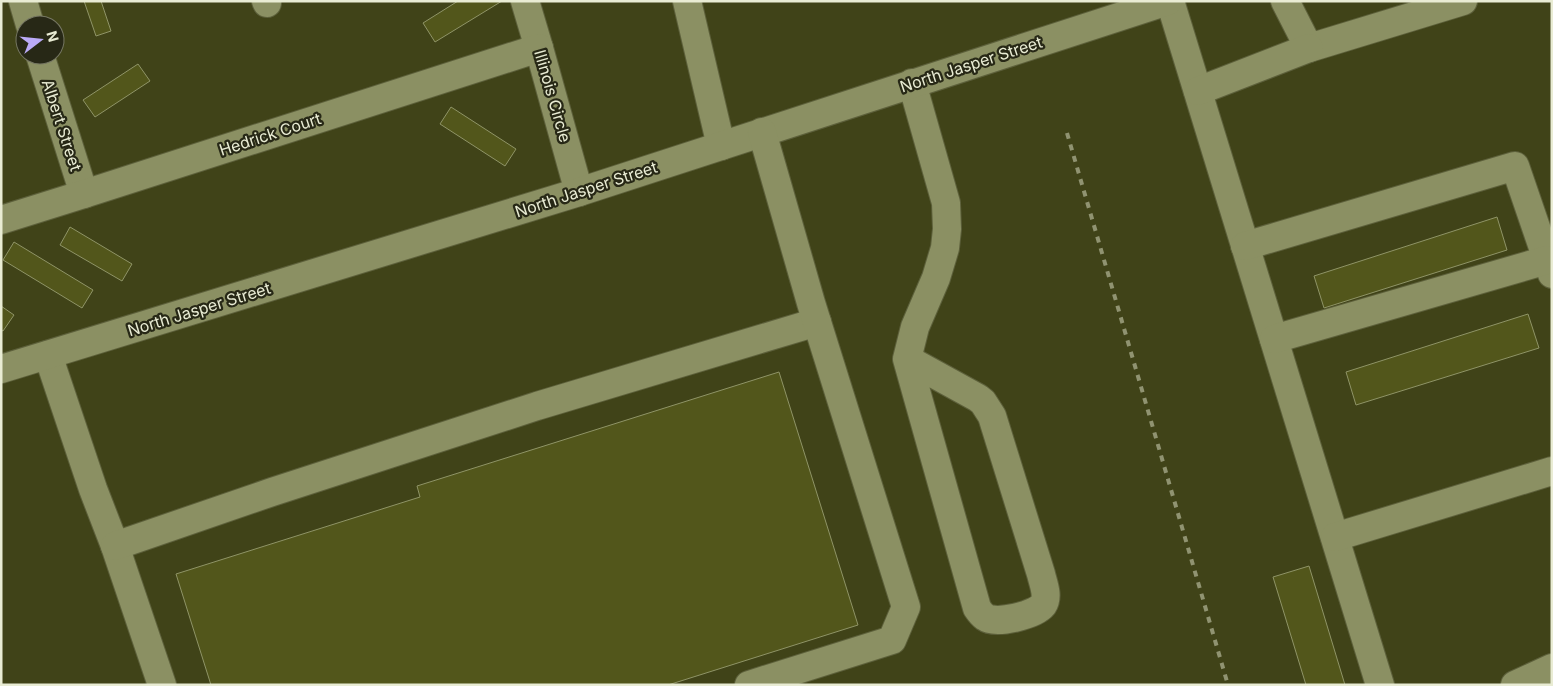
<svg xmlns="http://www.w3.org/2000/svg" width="1553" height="686" font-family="Inter,sans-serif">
	<rect width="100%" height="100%" fill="#404318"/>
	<g fill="#52561b" stroke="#8f9467">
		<path d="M84 1H101L111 31 96 36Z"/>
		<path d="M458 1H502L435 42 423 23Z"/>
		<path d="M138 64 150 81 95 117 83 100Z"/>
		<path d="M451 107 516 149 505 166 440 124Z"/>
		<path d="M1497 217 1507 250 1324 308 1314 276Z"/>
		<path d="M70 227 132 264 122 281 60 245Z"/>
		<path d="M14 242 93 290 82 308 3 260Z"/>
		<path d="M1 306 14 315 3 331 1 330Z"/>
		<path d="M1528 314 1539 348 1356 405 1346 372Z"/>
		<path d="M779 372 858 625 668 685H211L176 574 420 497 417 486Z"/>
		<path d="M1309 566 1345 685H1306L1273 577Z"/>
	</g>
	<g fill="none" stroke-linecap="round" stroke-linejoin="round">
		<defs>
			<g id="minor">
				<path d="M23 1 30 25"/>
				<path d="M266 1 267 3"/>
				<path d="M525 1 539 48 579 192"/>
				<path d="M687 1 721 146"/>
				<path d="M1170 1 1380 685"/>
				<path d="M1285 1 1309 48 1463 1"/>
				<path d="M40 55 84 194"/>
				<path d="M1198 91 1309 48"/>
				<path d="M1 220 84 194 539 48"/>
				<path d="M1245 246 1515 166 1552 274"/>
				<path d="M1274 339 1547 260"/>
				<path d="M48 355 93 489 115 546 162 685"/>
				<path d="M907 359 978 398 983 402 992 416 1041 574C1043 583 1049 596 1043 605 1035 615 996 625 985 617 982 615 979 611 977 608L907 359 915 327 936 278 945 248 947 229 946 203 912 83"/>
				<path d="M1 369 579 192 1168 1"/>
				<path d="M1335 537 1552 471"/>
				<path d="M115 546 272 492 537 406 817 322"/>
				<path d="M749 685 892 640 906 607 811 303 762 132"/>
				<path d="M1515 685 1552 668"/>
			</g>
		</defs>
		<use href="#minor" stroke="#5d603b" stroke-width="30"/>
		<use href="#minor" stroke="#8b9063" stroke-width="28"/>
		<path stroke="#909371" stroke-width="4" stroke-dasharray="6 6" stroke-linecap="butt" d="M1067 133 1228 685"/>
	</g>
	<g text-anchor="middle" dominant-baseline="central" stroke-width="4.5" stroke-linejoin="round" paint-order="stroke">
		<g font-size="16" fill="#e9ecd4" stroke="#272816">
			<text transform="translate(971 64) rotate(-18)">North Jasper Street</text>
			<text transform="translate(553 96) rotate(74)">Illinois Circle</text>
			<text transform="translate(62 125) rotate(72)">Albert Street</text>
			<text transform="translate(270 134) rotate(-18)">Hedrick Court</text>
			<text transform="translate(586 189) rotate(-18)">North Jasper Street</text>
			<text transform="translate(199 309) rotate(-17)">North Jasper Street</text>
		</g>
	</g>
	<rect width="1553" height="686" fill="none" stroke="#e9ecd4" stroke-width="5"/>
	<g transform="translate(40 40) rotate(74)"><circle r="24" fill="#272816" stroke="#757662"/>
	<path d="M0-4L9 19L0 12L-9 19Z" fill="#baaaf7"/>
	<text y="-8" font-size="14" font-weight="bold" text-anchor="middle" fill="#e9ecd4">N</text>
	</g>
</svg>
